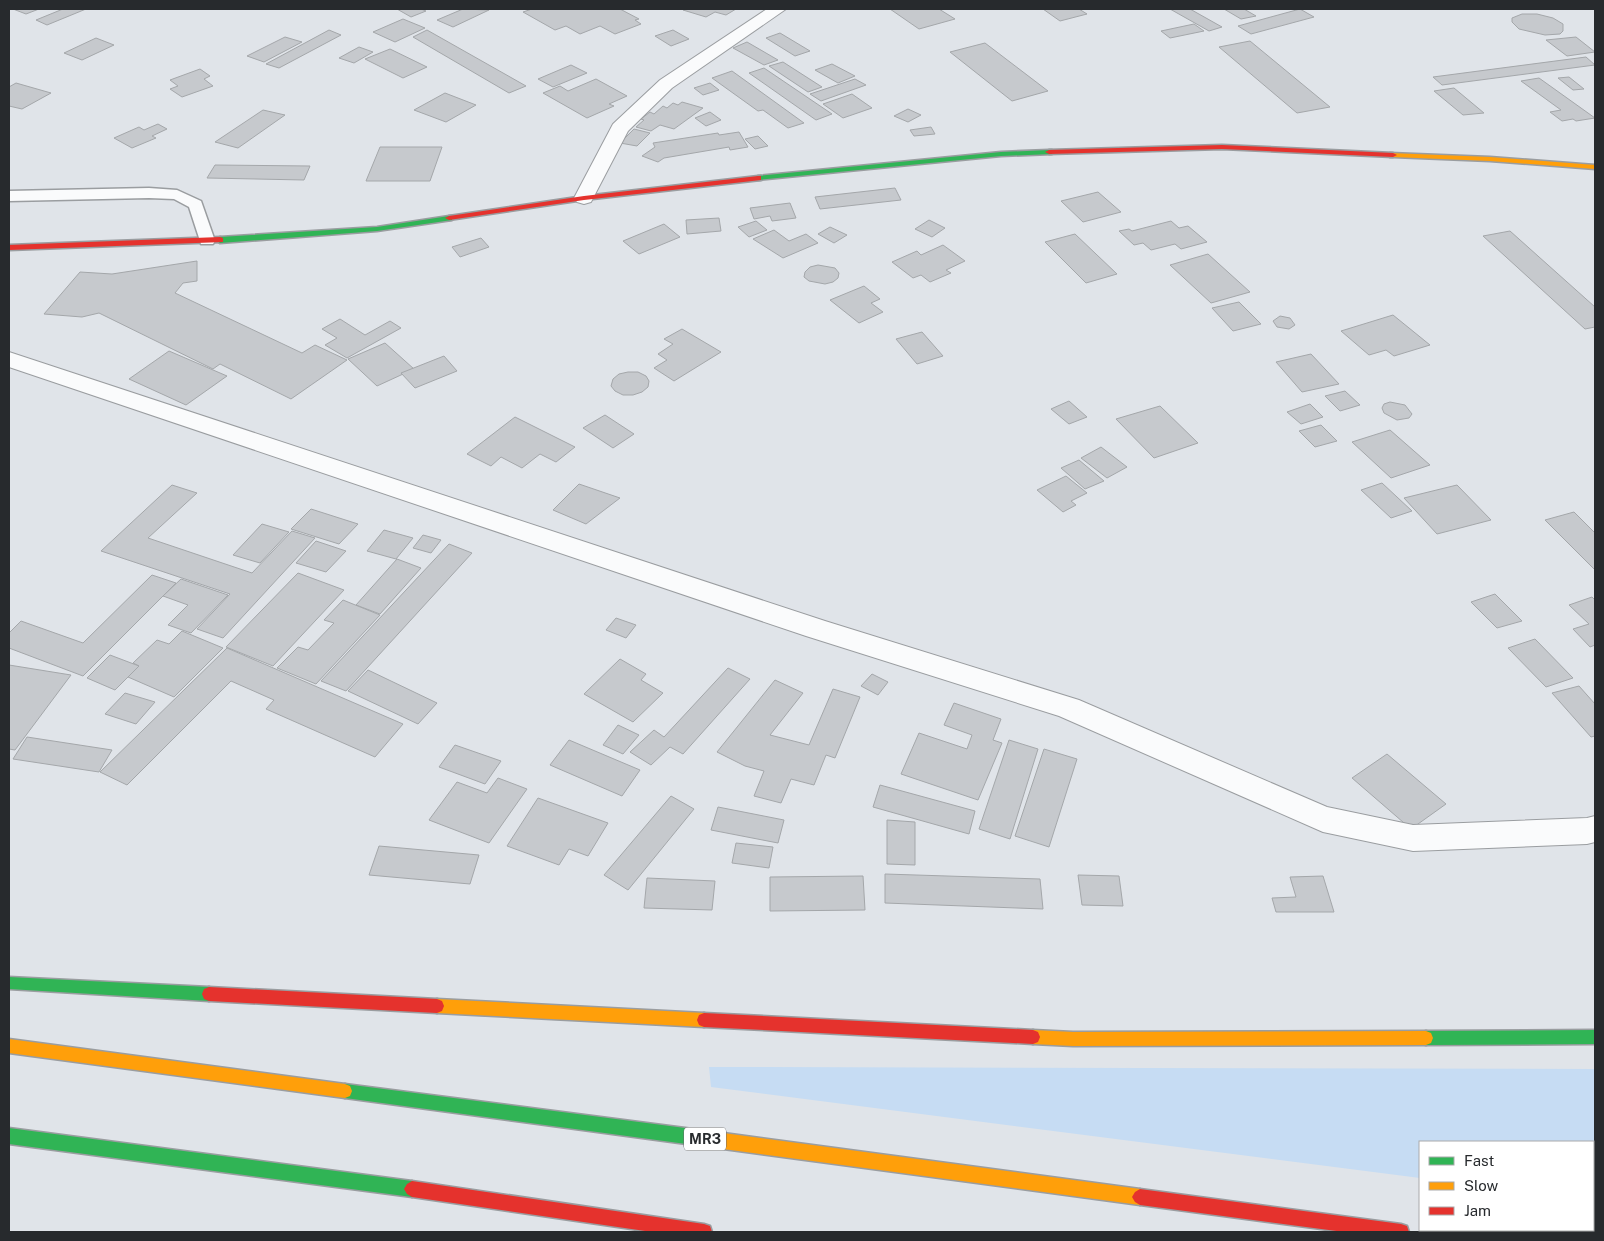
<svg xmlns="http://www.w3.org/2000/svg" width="1604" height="1241" font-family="'Public Sans',sans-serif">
	<rect width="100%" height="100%" fill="#e0e4e9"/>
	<path fill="#c6dcf3" d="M709 1067 1595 1069V1200H1593V1142H1420V1178L711 1087Z"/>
	<g fill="#c6c9cd" stroke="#a4a7aa">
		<path d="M13 9H39L26 14Z"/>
		<path d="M63 9H86L47 25 36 20Z"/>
		<path d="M397 9H421L426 11 411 17Z"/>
		<path d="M463 9 489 10 453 27 437 20Z"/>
		<path d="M532 9H620L639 19 635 20 641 24 615 34 600 26 580 34 566 26 555 30 523 12Z"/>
		<path d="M685 9H736L726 15 715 12 706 17 683 10Z"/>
		<path d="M890 9H939L955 19 919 29Z"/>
		<path d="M1043 9H1079L1087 14 1060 21Z"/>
		<path d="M1170 9H1190L1222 27 1209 31Z"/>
		<path d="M1224 9H1244L1256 16 1241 19Z"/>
		<path d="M1300 9 1314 17 1251 34 1238 26Z"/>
		<path d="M1522 14H1537L1553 18 1563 24V31L1560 34 1545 35 1519 29 1512 22V18Z"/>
		<path d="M403 19 425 28 395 42 373 32Z"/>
		<path d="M1194 24 1204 31 1170 38 1161 31Z"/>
		<path d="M329 30 341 35 279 68 266 64Z"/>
		<path d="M427 30 526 86 509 93 413 37Z"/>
		<path d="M673 30 689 39 671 46 655 36Z"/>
		<path d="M780 33 810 51 795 56 766 38Z"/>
		<path d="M285 37 302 42 264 62 247 56Z"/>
		<path d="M1576 37 1595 52 1567 56 1546 40Z"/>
		<path d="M96 38 114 45 82 60 64 53Z"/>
		<path d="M1250 41 1330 107 1297 113 1219 47Z"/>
		<path d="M747 42 778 60 764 65 733 48Z"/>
		<path d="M985 43 1048 91 1012 101 950 52Z"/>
		<path d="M359 47 373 52 354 63 339 58Z"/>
		<path d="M390 49 427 67 403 78 365 59Z"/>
		<path d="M1586 57 1595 65 1442 85 1433 77Z"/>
		<path d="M783 62 822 87 808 92 769 66Z"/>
		<path d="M832 64 855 76 838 83 815 70Z"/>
		<path d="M571 65 587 73 553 87 538 79Z"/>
		<path d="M764 68 832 114 816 120 749 73Z"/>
		<path d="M200 69 210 76 204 79 213 86 182 97 170 89 178 86 170 80Z"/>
		<path d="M732 71 804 123 788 128 763 110 758 111 712 78Z"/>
		<path d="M1569 77 1584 89 1573 90 1558 78Z"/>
		<path d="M1539 78 1595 118 1576 121 1573 119 1562 121 1550 112 1561 110 1521 81Z"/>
		<path d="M596 79 627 96 609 104 614 106 587 118 543 93 560 86 568 91Z"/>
		<path d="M855 79 866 85 821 101 810 94Z"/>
		<path d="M16 83 51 93 22 109 9 106V87Z"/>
		<path d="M710 83 719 90 703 95 694 88Z"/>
		<path d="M1454 88 1484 113 1463 115 1434 91Z"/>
		<path d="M445 93 476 105 446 122 414 110Z"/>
		<path d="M852 94 872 108 843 118 823 104Z"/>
		<path d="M682 102 703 108 674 129 660 125 651 131 636 127 644 120 641 119 650 112 654 114 663 106 667 108 673 103 678 105Z"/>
		<path d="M908 109 921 115 908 122 894 116Z"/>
		<path d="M263 110 285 115 238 148 215 142Z"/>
		<path d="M710 112 721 120 706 126 695 118Z"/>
		<path d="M158 124 167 129 152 136 156 138 132 148 114 138 139 127 144 130Z"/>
		<path d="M931 127 935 134 914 136 910 130Z"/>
		<path d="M634 129 650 133 637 146 620 143Z"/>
		<path d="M739 132 748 147 730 150 729 147 664 158 658 162 642 156 655 147 653 143 718 133 719 135Z"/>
		<path d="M758 136 768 146 755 149 745 139Z"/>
		<path d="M380 147H442L430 181H366Z"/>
		<path d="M215 165 310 166 304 180 207 178Z"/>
		<path d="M895 188 901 200 820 209 815 197Z"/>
		<path d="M1098 192 1121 212 1083 222 1061 201Z"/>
		<path d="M790 203 796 218 772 221 770 216 754 219 750 208Z"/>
		<path d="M719 218 721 231 687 234 686 220Z"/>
		<path d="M929 220 945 228 932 237 915 229Z"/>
		<path d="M756 221 767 230 749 237 738 227Z"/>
		<path d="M1171 221 1179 228 1188 226 1207 242 1181 249 1175 244 1151 250 1143 243 1134 245 1119 231 1129 229 1132 231Z"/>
		<path d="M664 224 680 237 639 254 623 241Z"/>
		<path d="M830 227 847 235 834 243 818 234Z"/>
		<path d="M774 230 789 241 806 234 818 243 783 258 753 239Z"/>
		<path d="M1510 231 1595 307V327L1585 329 1483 236Z"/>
		<path d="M1075 234 1117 274 1086 283 1045 242Z"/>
		<path d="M481 238 489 247 460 257 452 247Z"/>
		<path d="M943 245 965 261 946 270 951 273 930 282 921 275 913 278 892 262 917 251 921 255Z"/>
		<path d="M1208 254 1250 292 1211 303 1170 265Z"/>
		<path d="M197 261V281L183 283 175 293 302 353 315 345 347 360 291 399 220 364 213 369 99 313 82 317 44 314 80 272 112 274Z"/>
		<path d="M818 265 835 268 839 273 838 278 833 282 825 284 809 281 804 277 805 272 810 267Z"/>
		<path d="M864 286 880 299 871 303 883 312 859 323 830 300Z"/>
		<path d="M1239 302 1261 324 1233 331 1212 308Z"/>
		<path d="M1393 315 1430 345 1394 356 1386 350 1369 355 1341 331Z"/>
		<path d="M1280 316 1290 318 1295 325 1289 329 1277 327 1273 321Z"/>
		<path d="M340 319 365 335 390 321 401 328 347 358 325 345 337 338 322 329Z"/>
		<path d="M682 329 721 352 674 381 654 368 667 360 658 354 673 344 664 339Z"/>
		<path d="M922 332 943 356 917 364 896 339Z"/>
		<path d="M385 343 414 369 377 386 348 359Z"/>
		<path d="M169 351 227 376 186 405 129 379Z"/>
		<path d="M1311 354 1339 384 1302 392 1276 362Z"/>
		<path d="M444 356 457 371 415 388 401 373Z"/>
		<path d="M628 372H638L646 376 649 381 648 387 642 392 633 395H623L615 391 611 386 613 379 619 374Z"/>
		<path d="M1345 391 1360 405 1340 411 1325 396Z"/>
		<path d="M1069 401 1087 417 1069 424 1051 409Z"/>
		<path d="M1390 402 1405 405 1412 414 1409 418 1397 420 1384 413 1382 408 1384 404Z"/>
		<path d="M1310 404 1323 417 1301 424 1287 412Z"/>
		<path d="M1160 406 1198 443 1154 458 1116 419Z"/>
		<path d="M605 415 634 434 613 448 583 428Z"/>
		<path d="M515 417 575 447 556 462 540 454 522 468 501 457 491 466 467 454Z"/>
		<path d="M1321 425 1337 441 1315 447 1299 431Z"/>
		<path d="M1390 430 1430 465 1391 478 1352 442Z"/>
		<path d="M1101 447 1127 467 1107 478 1081 458Z"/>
		<path d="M1079 460 1104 481 1085 489 1061 468Z"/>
		<path d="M1066 476 1087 493 1071 501 1076 505 1063 512 1037 490Z"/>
		<path d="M1382 483 1412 511 1391 518 1361 490Z"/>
		<path d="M579 484 620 498 586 524 553 510Z"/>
		<path d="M172 485 197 493 148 538 252 573 292 531 315 538 223 638 197 629 230 594 101 551Z"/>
		<path d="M1457 485 1491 520 1437 534 1404 498Z"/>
		<path d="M311 509 358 524 339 544 291 529Z"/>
		<path d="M1574 512 1595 533V570L1545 520Z"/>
		<path d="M262 524 289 532 260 563 233 555Z"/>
		<path d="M384 530 413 538 396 559 367 551Z"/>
		<path d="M423 535 441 540 431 553 413 548Z"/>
		<path d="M316 541 346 551 326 572 296 563Z"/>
		<path d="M449 544 472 553 346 691 321 681Z"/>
		<path d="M397 559 421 568 380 614 356 605Z"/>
		<path d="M298 573 344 590 273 666 226 647Z"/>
		<path d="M152 575 176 583 83 676 9 648V633L21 621 83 643Z"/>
		<path d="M181 579 228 595 191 633 168 625 188 605 163 596Z"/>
		<path d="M1495 594 1522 621 1497 628 1471 602Z"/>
		<path d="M1592 597 1595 600V645L1590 647 1573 629 1589 624 1569 605Z"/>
		<path d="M343 600 380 615 316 684 277 668 298 647 308 650 334 623 324 620Z"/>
		<path d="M616 618 636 625 626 638 606 630Z"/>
		<path d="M182 631 223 648 174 697 128 677 139 666 133 663 157 640 169 644Z"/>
		<path d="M1535 639 1573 678 1546 687 1508 648Z"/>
		<path d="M227 648 403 724 375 757 266 709 274 700 231 681 127 785 100 772Z"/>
		<path d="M110 655 139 666 115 690 87 678Z"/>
		<path d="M620 659 646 674 641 680 663 693 633 722 584 694Z"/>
		<path d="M9 665 71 675 15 750 9 749Z"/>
		<path d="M728 668 750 679 683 754 670 747 651 765 630 752 654 730 664 737Z"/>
		<path d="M368 670 437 703 418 724 348 691Z"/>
		<path d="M872 674 888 682 878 695 861 686Z"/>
		<path d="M775 680 803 693 770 735 809 745 833 689 860 697 835 758 826 755 814 785 791 779 781 803 754 796 764 771 745 766 717 752Z"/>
		<path d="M1579 686 1595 704V736L1591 737 1552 693Z"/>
		<path d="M125 693 155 702 136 724 105 714Z"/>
		<path d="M954 703 1001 719 993 740 1002 743 978 800 901 774 919 733 967 749 972 735 944 725Z"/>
		<path d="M618 725 639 735 623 754 603 745Z"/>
		<path d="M27 737 112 750 99 772 13 759Z"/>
		<path d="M569 740 640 770 622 796 550 765Z"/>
		<path d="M1009 740 1038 749 1010 839 979 829Z"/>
		<path d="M455 745 501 761 485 784 439 767Z"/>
		<path d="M1044 749 1077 759 1049 847 1015 836Z"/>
		<path d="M1387 754 1446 804 1411 829 1352 778Z"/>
		<path d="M498 778 527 789 489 843 429 820 457 782 487 793Z"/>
		<path d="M880 785 975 811 969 834 873 807Z"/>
		<path d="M671 796 694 809 628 890 604 875Z"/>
		<path d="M538 798 608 823 588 856 569 849 559 865 507 846Z"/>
		<path d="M718 807 784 820 778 843 711 830Z"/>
		<path d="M887 820 915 822V865L887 864Z"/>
		<path d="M736 843 773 847 769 868 732 863Z"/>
		<path d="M379 846 479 855 470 884 369 875Z"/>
		<path d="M885 874 1040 879 1043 909 885 903Z"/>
		<path d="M1078 875 1119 876 1123 906 1082 905Z"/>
		<path d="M863 876 865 910 770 911V877Z"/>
		<path d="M1323 876 1334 912H1276L1272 898 1296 897 1290 877Z"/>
		<path d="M647 878 715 881 712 910 644 908Z"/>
	</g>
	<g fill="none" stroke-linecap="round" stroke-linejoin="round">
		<defs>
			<path id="lane" d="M149 188 177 190 201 201 215 241 213 244H201L189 207 174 199 149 198 9 201V191Z"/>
			<g id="street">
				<path d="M767 9H786L672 88 628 131 591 202 584 204 577 202 574 198 613 124 660 80Z"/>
				<path d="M9 352 825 621 1079 700 1327 807 1413 825 1587 818 1595 816V842L1587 844 1413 851 1323 832 1059 716 806 636 9 367Z"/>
			</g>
			<g id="fast">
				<path d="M1049 150H1052V154L1001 156 758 180 754 178 758 176 1001 152Z"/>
				<path d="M449 216H452V220L377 231 220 243 216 240 220 237 377 227Z"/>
				<path d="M9 977 209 987 214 989 216 994 214 999 209 1001 9 989Z"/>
				<path d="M1595 1030V1044L1426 1045 1421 1043 1419 1038 1421 1033 1426 1031Z"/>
				<path d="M345 1084 716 1132 721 1135 724 1140 721 1145 716 1148 345 1098 340 1096 338 1091 340 1086Z"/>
				<path d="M9 1128 412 1181 417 1184 420 1189 417 1194 412 1197 9 1144Z"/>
			</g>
			<g id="slow">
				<path d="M1390 153 1490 157 1595 165V169L1490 161 1393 157H1390Z"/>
				<path d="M437 999 704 1013 709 1015 711 1020 709 1025 704 1027 437 1013 432 1011 430 1006 432 1001Z"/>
				<path d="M1033 1030 1073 1032 1426 1031 1431 1033 1433 1038 1431 1043 1426 1045 1073 1046 1033 1044 1028 1042 1026 1037 1028 1032Z"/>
				<path d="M9 1039 345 1084 350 1086 352 1091 350 1096 345 1098 9 1053Z"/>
				<path d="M716 1132 1140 1189 1145 1192 1148 1197 1145 1202 1140 1205 716 1148 711 1145 708 1140 711 1135Z"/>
			</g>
			<g id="jam">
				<path d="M1222 145 1393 153 1397 155 1393 157 1222 149 1049 154 1045 152 1049 150Z"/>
				<path d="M758 176H761V180L584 200 449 220 445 218 449 216 584 196Z"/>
				<path d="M220 237 223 238V242L9 250V245Z"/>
				<path d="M209 987 437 999 442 1001 444 1006 442 1011 437 1013 209 1001 204 999 202 994 204 989Z"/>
				<path d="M704 1013 1033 1030 1038 1032 1040 1037 1038 1042 1033 1044 704 1027 699 1025 697 1020 699 1015Z"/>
				<path d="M412 1181 704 1224 710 1226 712 1232H652L412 1197 407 1194 404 1189 407 1184Z"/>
				<path d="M1140 1189 1401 1224 1407 1226 1409 1232H1344L1140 1205 1135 1202 1132 1197 1135 1192Z"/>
			</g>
		</defs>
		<use href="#lane" stroke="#9a9da0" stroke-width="3"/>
		<use href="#street" stroke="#9a9da0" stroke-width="2"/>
		<use href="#fast" stroke="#9a9da0" stroke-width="3"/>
		<use href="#slow" stroke="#9a9da0" stroke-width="3"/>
		<use href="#jam" stroke="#9a9da0" stroke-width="3"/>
		<use href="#lane" fill="#fafbfc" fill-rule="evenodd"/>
		<use href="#street" fill="#fafbfc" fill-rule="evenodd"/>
		<use href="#fast" fill="#30b455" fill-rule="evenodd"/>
		<use href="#slow" fill="#ff9f0a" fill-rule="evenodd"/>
		<use href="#jam" fill="#e5322d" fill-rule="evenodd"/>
	</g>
	<g text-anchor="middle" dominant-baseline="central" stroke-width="4.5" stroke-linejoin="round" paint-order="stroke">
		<rect fill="#fff" stroke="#686a6c" stroke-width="1" x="684" y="1127.5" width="42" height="23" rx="4"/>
		<g font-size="14" font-weight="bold" fill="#272a2d">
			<text x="705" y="1139">MR3</text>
		</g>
	</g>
	<rect width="1604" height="1241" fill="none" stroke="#272a2d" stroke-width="20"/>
	<rect x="1419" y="1141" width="175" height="90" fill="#ffffff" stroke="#a9aaab"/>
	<rect x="1429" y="1157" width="25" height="8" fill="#30b455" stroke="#a9aaab"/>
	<text x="1464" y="1166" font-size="15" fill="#272a2d">Fast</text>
	<rect x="1429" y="1182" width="25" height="8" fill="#ff9f0a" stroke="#a9aaab"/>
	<text x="1464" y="1191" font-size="15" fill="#272a2d">Slow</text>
	<rect x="1429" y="1207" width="25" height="8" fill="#e5322d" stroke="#a9aaab"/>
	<text x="1464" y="1216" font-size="15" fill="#272a2d">Jam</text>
</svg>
